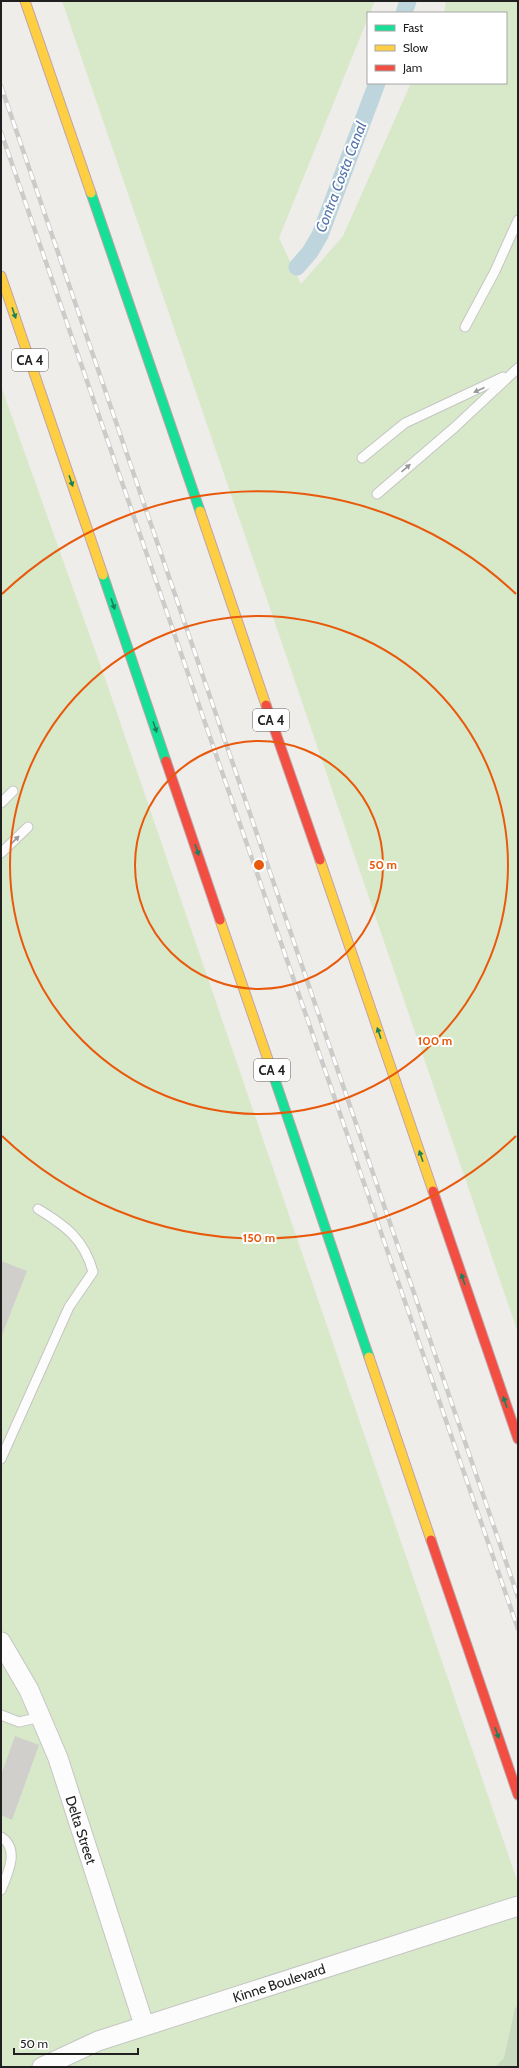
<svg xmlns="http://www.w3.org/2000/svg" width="519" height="2068" font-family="Cabin,sans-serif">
	<rect width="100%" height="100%" fill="#eeede9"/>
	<g fill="#d8e9ca">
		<path d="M62 1H375L370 13H368V18L279 238 301 284 343 236 411 83H506V13H444L446 1H518V1333Z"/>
		<path d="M1 386 106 681 518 1883V2067H1Z"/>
	</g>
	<path fill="#c8dbc0" d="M518 2006V2067H495L504 2058 515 2008Z"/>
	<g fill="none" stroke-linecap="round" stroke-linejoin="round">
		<g stroke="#bed5de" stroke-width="17">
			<path d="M404 13 408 1"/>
			<path d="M297 267 310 252 320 235 377 83"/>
		</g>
	</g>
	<g fill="#d1cfcc">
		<path d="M1 1261 27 1271 2 1335H1Z"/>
		<path d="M15 1736 39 1745 12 1820 1 1815V1775Z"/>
	</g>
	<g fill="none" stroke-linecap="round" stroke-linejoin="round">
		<defs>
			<g id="lane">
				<path d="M465 327 495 271 518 220"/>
				<path d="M362 458 405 423 503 377"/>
				<path d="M377 494 455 427 518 368"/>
				<path d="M1 803 13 791"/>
				<path d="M1 853 28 827"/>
				<path d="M1 1459 69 1307 93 1272C84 1239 66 1226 38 1209"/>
				<path d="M1 1715 19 1722 41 1717"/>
				<path d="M1 1837C20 1849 8 1873 1 1890"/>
			</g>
			<g id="street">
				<path d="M1 1642 29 1690 58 1758 144 2025"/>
				<path d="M42 2067 98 2041 518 1906"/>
			</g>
			<g id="fast">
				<path d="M91 193 200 511"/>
				<path d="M103 575 166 761"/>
				<path d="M274 1077 369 1357"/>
			</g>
			<g id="slow">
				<path d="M25 1 91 193"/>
				<path d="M1 276 103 575"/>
				<path d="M200 511 266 705"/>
				<path d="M320 860 433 1191"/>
				<path d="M220 920 274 1077"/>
				<path d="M369 1357 431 1540"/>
			</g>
			<g id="jam">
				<path d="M266 705 320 860"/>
				<path d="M166 761 220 920"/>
				<path d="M433 1191 518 1439"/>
				<path d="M431 1540 518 1795"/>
			</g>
		</defs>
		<use href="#lane" stroke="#c5c5c3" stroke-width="11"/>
		<use href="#street" stroke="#c5c5c3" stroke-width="21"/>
		<use href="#fast" stroke="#c1a2a8" stroke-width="11"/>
		<use href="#slow" stroke="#c1a2a8" stroke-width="11"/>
		<use href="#jam" stroke="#c1a2a8" stroke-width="11"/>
		<use href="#lane" stroke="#fcfcfc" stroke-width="9"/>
		<use href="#street" stroke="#fcfcfc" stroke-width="19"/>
		<use href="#fast" stroke="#16e098" stroke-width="9"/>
		<use href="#slow" stroke="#ffcf43" stroke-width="9"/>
		<use href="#jam" stroke="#f24e42" stroke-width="9"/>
		<defs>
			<g id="rail">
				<path d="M1 86 518 1597"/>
				<path d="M1 132 518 1629"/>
			</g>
		</defs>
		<use href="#rail" stroke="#cbcbca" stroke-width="4.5"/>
		<use href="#rail" stroke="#fff" stroke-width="3" stroke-dasharray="9" stroke-linecap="butt"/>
	</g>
	<defs><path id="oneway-solid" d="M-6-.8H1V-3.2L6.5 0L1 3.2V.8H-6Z"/></defs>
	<g fill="#1b805c">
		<use href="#oneway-solid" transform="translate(14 313) rotate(71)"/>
		<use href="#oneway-solid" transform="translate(71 481) rotate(71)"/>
		<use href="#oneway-solid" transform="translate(113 604) rotate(71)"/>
		<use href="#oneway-solid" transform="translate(155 727) rotate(71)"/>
		<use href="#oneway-solid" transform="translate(197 850) rotate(71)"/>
		<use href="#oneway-solid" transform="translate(379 1033) rotate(-109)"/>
		<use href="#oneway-solid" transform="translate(421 1156) rotate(-109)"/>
		<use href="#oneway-solid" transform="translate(463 1279) rotate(-109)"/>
		<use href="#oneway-solid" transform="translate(505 1402) rotate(-109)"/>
		<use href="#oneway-solid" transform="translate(497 1733) rotate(71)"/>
	</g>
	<g fill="#999">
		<use href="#oneway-solid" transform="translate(479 390) rotate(156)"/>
		<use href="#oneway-solid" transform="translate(406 468) rotate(-41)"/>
		<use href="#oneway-solid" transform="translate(15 840) rotate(-44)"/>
	</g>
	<g fill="none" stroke="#e8590c" stroke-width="2">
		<circle cx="259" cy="865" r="124"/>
		<circle cx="259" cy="865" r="249"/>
		<path d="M516 1136A373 373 0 0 1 2 1136M2 594A373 373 0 0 1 516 594"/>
	</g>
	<g text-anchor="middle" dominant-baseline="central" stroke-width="4" stroke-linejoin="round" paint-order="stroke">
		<g fill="#fff" stroke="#636363" stroke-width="1">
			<rect x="12" y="349" width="36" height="22" rx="3"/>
			<rect x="253" y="709" width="36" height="22" rx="3"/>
			<rect x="254" y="1059" width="36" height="22" rx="3"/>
		</g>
		<g font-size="13" font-weight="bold" fill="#202020">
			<text x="30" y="360">CA 4</text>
			<text x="271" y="720">CA 4</text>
			<text x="272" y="1070">CA 4</text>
		</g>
		<g font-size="14" fill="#202020" stroke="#fff">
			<text transform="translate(81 1830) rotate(72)">Delta Street</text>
			<text transform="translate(279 1983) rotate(-18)">Kinne Boulevard</text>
		</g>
		<g font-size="15" font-style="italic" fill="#5276aa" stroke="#fff">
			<text transform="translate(341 177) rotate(-69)">Contra Costa Canal</text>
		</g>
	</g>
	<circle cx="259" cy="865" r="6" fill="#e8590c" stroke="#fff" stroke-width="2"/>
	<g font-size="12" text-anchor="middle" font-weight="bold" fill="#e8590c" stroke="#fff" stroke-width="4" stroke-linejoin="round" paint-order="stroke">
		<text x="383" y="869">50 m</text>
		<text x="435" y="1045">100 m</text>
		<text x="259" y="1242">150 m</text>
	</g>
	<rect width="519" height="2068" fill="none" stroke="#202020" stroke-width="4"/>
	<rect x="367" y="12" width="140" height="72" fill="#ffffff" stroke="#a6a6a6"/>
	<rect x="375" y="25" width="20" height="6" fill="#16e098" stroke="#a6a6a6"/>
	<text x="403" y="32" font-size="12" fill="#202020">Fast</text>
	<rect x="375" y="45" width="20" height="6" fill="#ffcf43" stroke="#a6a6a6"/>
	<text x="403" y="52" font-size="12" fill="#202020">Slow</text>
	<rect x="375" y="65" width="20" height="6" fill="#f24e42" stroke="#a6a6a6"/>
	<text x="403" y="72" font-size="12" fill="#202020">Jam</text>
	<path d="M14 2048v6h124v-6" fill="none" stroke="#202020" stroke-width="2"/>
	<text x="20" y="2048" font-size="12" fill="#202020" stroke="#ffffff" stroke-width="3" paint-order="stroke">50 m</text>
</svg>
